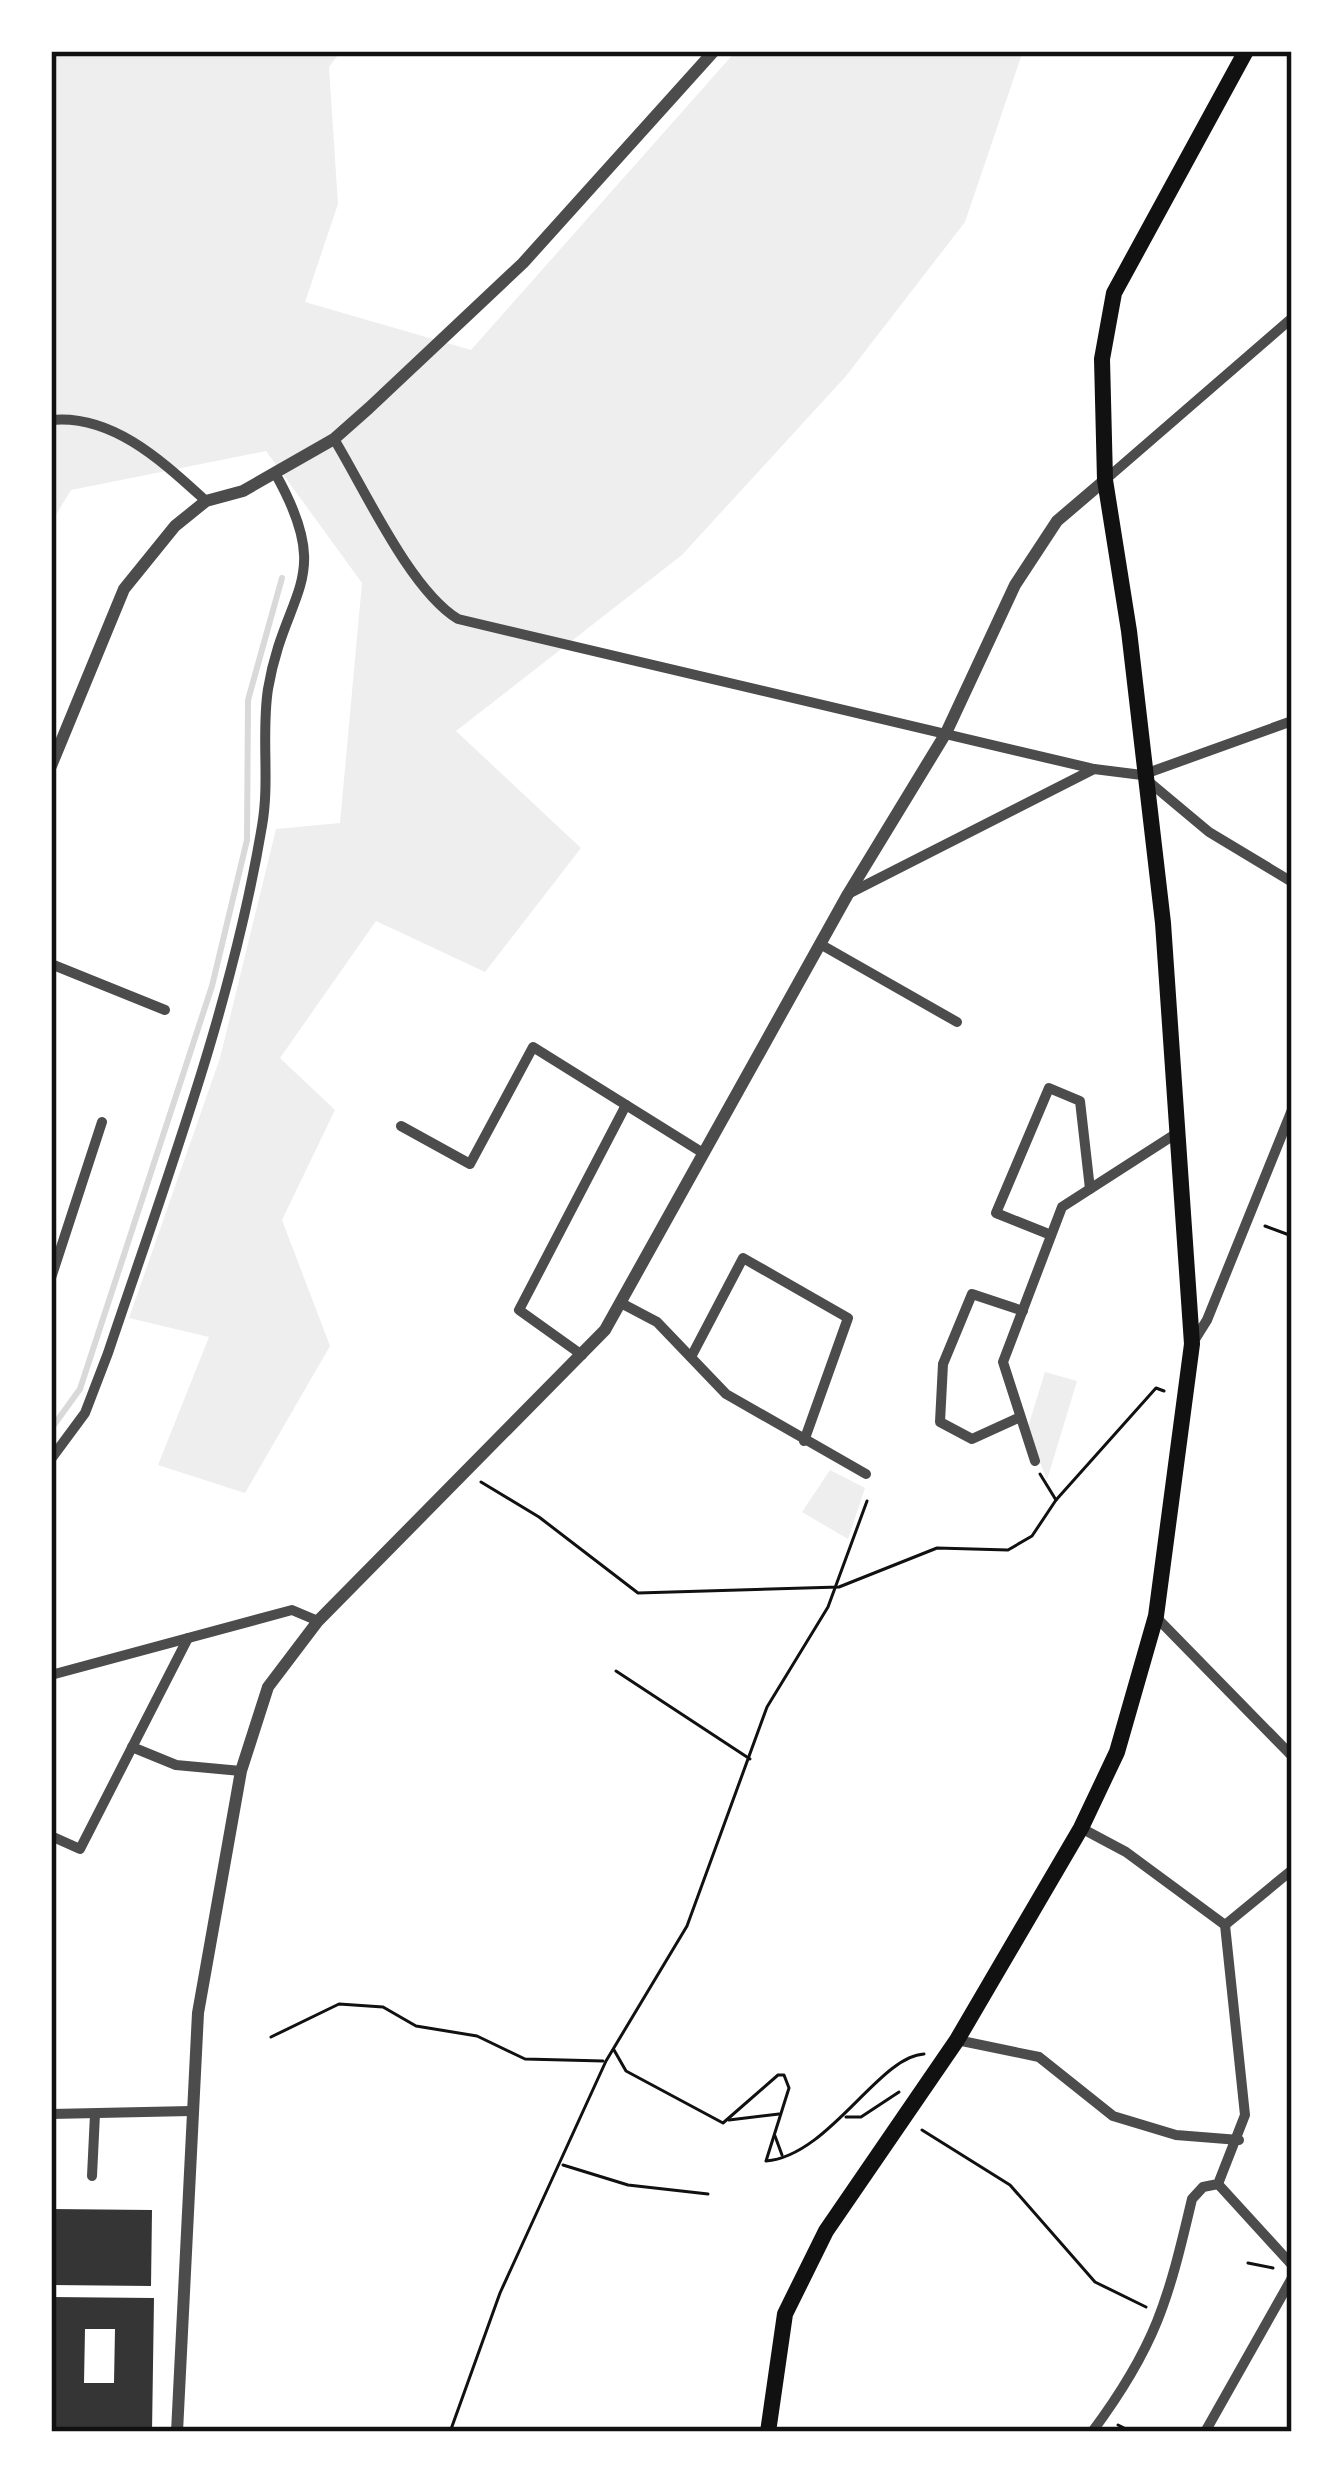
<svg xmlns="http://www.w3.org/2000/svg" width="1343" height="2483" font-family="'Roboto Serif',serif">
	<rect width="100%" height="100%" fill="#fff"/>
	<g fill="#eee">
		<path d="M51 51H341L329 67 338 204 305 302 471 350 736 51 1022 54 965 222 846 376 682 555 456 731 581 848 485 972 376 921 280 1058 335 1110 282 1220 330 1346 245 1493 158 1465 209 1337 129 1318 220 1058 276 829 340 823 362 583 266 451 71 490 51 523Z"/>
		<path d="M1045 1372 1077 1381 1047 1480 1027 1430Z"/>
		<path d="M830 1470 865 1488 848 1539 802 1512Z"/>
	</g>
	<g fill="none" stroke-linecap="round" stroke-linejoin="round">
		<path stroke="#d9d9d9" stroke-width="6" d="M51 1429 80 1389 212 986 247 840 248 700 282 578"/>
	</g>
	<g fill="#353535" fill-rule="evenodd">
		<path d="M51 2209 152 2210 151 2286 51 2285Z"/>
		<path d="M51 2297 154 2298 152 2432H51ZM85 2329H115L114 2383H84Z"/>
	</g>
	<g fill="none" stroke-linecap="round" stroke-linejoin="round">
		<g stroke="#111" stroke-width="3">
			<path d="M1265 1226 1292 1236"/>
			<path d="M1040 1474 1056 1500"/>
			<path d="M481 1482 539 1517 638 1593 839 1587 937 1548 1008 1550 1032 1536 1056 1500 1156 1388 1164 1391"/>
			<path d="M616 1671 750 1759"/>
			<path d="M271 2037 339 2004 383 2007 416 2026 477 2036 525 2059 603 2061"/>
			<path d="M614 2050 626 2071 723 2123 778 2075H784L789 2088 766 2161C829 2156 879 2056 924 2054"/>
			<path d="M846 2117H861L899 2092"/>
			<path d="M729 2120 779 2114"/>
			<path d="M922 2130 1010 2185 1095 2282 1146 2307"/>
			<path d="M775 2136 782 2155"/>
			<path d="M563 2165 628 2185 708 2194"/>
			<path d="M1248 2263 1273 2268"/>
			<path d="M1118 2425 1132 2432"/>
			<path d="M450 2432 500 2293 606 2061 687 1926 767 1707 828 1607 867 1501"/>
		</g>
		<g stroke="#4c4c4c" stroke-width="10">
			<path d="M51 420C113 414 163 462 206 501"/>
			<path d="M334 439C364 488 410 590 458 619L1094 769 1142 775 1292 721"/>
			<path d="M1105 480 1292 318"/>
			<path d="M1148 781 1209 832 1292 882"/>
			<path d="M848 894 1094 769"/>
			<path d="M820 944 957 1022"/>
			<path d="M51 964 165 1010"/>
			<path d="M401 1126 470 1164 533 1047 703 1153"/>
			<path d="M1051 1235 996 1213 1049 1088 1080 1101 1090 1189"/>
			<path d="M51 1278 102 1122"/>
			<path d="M621 1303 657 1322 726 1394 866 1474"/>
			<path d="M1192 1344 1207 1320 1292 1110"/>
			<path d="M582 1355 519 1310 626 1105"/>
			<path d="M691 1357 743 1258 848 1318 804 1441"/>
			<path d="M1018 1418 972 1439 940 1422 943 1364 972 1294 1023 1311"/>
			<path d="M51 1459 85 1413 108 1353C166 1180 232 1006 262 826 270 781 261 734 268 689 285 588 336 581 275 473"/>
			<path d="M1035 1461 1003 1362 1062 1207 1177 1133"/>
			<path d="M1156 1617 1292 1756"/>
			<path d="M51 1675 292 1610 318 1621"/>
			<path d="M132 1747 176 1765 241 1771"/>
			<path d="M1081 1828 1126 1852 1225 1925 1245 2115 1218 2184 1203 2187 1192 2199C1168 2301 1156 2346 1092 2432"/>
			<path d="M51 1836 80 1849 188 1638"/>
			<path d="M1225 1925 1292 1870"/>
			<path d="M957 2040 1039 2057 1113 2116 1176 2135 1239 2140"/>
			<path d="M51 2114 191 2111"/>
			<path d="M92 2176 95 2114"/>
			<path d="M1218 2184 1292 2265"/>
			<path d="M1205 2432 1292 2278"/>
		</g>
		<g stroke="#4c4c4c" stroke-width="12">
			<path d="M51 766 124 589 175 526 206 501 243 491 334 439 369 408 523 263 714 51"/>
			<path d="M177 2432 198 2013 241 1771 268 1687 318 1621 605 1330 848 894 946 733 1015 585 1057 521 1105 480"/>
		</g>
		<path stroke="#111" stroke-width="16" d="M768 2432 785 2314 826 2231 957 2040 1081 1828 1117 1752 1156 1616 1192 1344 1163 923 1129 631 1105 480 1102 359 1114 293 1246 51"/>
	</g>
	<rect width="1343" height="2483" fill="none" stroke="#ffffff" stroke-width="108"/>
	<rect x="54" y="54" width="1235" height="2375" fill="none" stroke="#111" stroke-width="4.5"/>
</svg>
